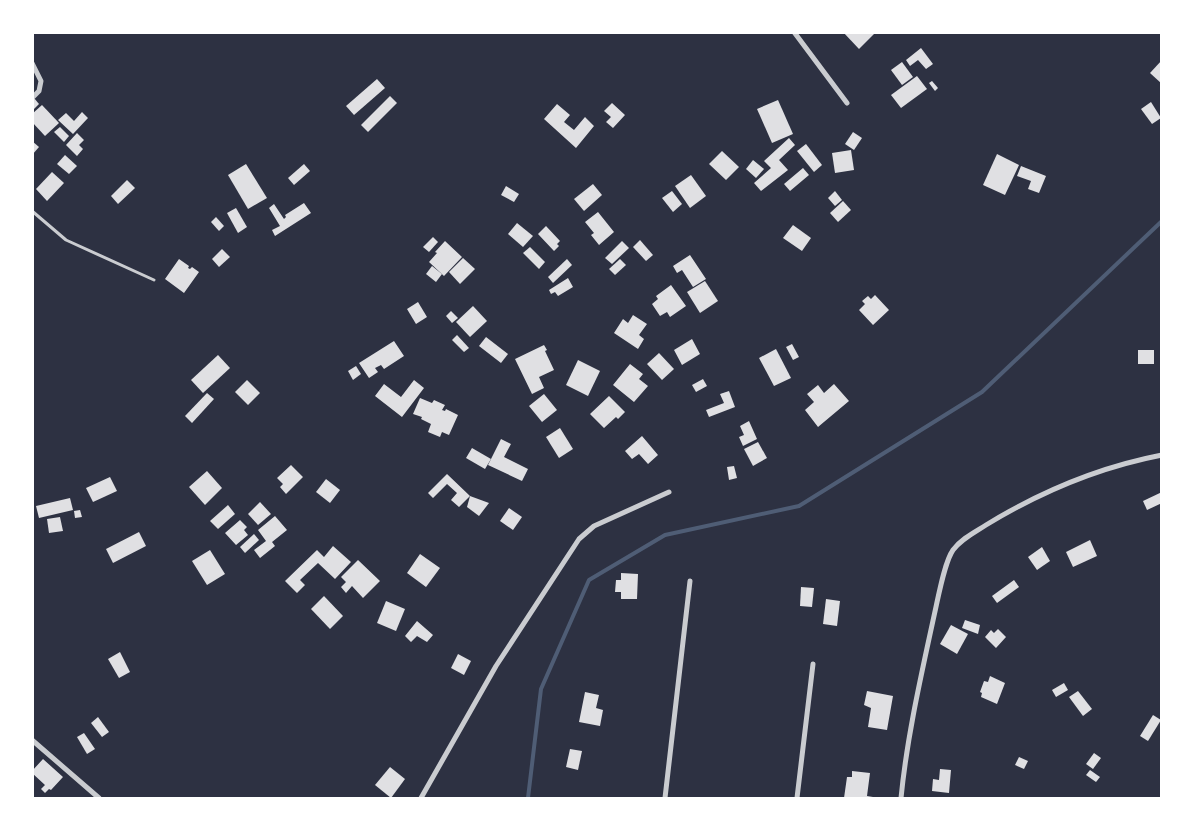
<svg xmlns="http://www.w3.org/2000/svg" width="1194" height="831" font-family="'Work Sans',sans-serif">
	<rect width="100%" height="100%" fill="#2d3142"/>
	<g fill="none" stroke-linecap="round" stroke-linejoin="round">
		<path stroke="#4f5d75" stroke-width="4" d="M528 798 541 689 589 580 665 535 799 506 982 392 1162 221"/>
	</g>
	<g fill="#e0e0e3">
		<path d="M843 32H876L859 49Z"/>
		<path d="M921 48 933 64 926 69 918 60 910 66 906 60Z"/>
		<path d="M1162 60V84L1150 73Z"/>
		<path d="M902 62 913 77 902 85 891 70Z"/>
		<path d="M917 76 927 89 901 108 891 95Z"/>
		<path d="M377 79 385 88 354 115 346 106Z"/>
		<path d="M932 81 938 88 935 91 929 83Z"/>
		<path d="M390 96 397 103 368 132 361 125Z"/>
		<path d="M34 98 39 104 32 111V99Z"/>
		<path d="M778 100 793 134 772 143 757 109Z"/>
		<path d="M1151 102 1161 118 1152 124 1141 109Z"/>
		<path d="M612 103 625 115 613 128 606 122 611 117 604 111Z"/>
		<path d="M557 104 570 115 564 122 574 130 585 117 594 126 576 148 544 119Z"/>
		<path d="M42 105 59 123 45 136 32 122V114Z"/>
		<path d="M82 112 88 118 73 134 58 120 66 113 74 121Z"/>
		<path d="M60 127 69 136 64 142 54 132Z"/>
		<path d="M853 132 862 138 854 150 845 144Z"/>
		<path d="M77 133 84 140 79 145 83 149 77 156 66 145Z"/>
		<path d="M789 138 795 145 779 160 788 170 761 191 754 183 771 168 764 161Z"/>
		<path d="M32 141 39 147 32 155Z"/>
		<path d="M806 144 822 165 814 172 797 151Z"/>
		<path d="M851 150 854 170 835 173 832 153Z"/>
		<path d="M722 151 739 167 726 180 709 164Z"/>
		<path d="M997 154 1019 165 1005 195 983 185Z"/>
		<path d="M65 155 77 166 69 174 57 164Z"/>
		<path d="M753 160 764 169 756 178 746 169Z"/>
		<path d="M246 164 267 198 248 209 228 175Z"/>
		<path d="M304 164 310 171 294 185 288 178Z"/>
		<path d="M1021 166 1046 176 1039 193 1028 189 1031 181 1017 176Z"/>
		<path d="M803 168 809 175 790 191 784 184Z"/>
		<path d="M52 172 64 183 47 201 36 189Z"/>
		<path d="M691 175 706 196 690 208 675 186Z"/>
		<path d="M127 180 135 188 118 204 111 196Z"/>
		<path d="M593 184 602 195 584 211 574 199Z"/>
		<path d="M506 186 519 194 514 202 501 195Z"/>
		<path d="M672 191 682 204 673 212 662 198Z"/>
		<path d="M835 191 842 200 835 206 828 198Z"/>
		<path d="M843 201 851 210 838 222 830 213Z"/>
		<path d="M304 203 311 213 275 236 272 230 280 226 269 208 274 204 284 219 286 217 285 215Z"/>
		<path d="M236 208 247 227 238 233 227 213Z"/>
		<path d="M598 212 614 232 599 245 591 235 594 233 585 222Z"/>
		<path d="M216 217 224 226 219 231 211 222Z"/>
		<path d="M517 223 533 236 523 247 508 234Z"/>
		<path d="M793 225 811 238 802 251 783 238Z"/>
		<path d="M546 226 560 241 557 244 559 246 554 251 538 234Z"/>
		<path d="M433 237 438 242 429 252 423 247Z"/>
		<path d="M640 240 653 255 646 261 633 247Z"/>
		<path d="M445 241 462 257 444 276 429 262 437 253 435 252Z"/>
		<path d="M622 241 629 248 612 264 605 258Z"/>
		<path d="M530 247 545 262 539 269 523 253Z"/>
		<path d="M222 249 230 257 219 267 212 259Z"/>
		<path d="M690 255 706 279 693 287 682 270 677 273 673 266Z"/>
		<path d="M463 258 475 269 460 284 449 272Z"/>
		<path d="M179 259 189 266 188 268 190 269 192 267 199 272 184 293 165 279Z"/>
		<path d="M567 259 572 265 553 283 548 277Z"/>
		<path d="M620 259 626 265 615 275 609 269Z"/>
		<path d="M432 266 442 274 436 282 426 274Z"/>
		<path d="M568 278 573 287 558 296 555 292 551 294 549 290Z"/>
		<path d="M705 281 718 301 700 313 687 292Z"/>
		<path d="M671 285 686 306 670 317 667 312 660 316 652 304 658 299 656 296Z"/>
		<path d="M875 295 889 310 873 325 859 310 865 304 862 301 868 296 871 299Z"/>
		<path d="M418 302 427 317 416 324 407 309Z"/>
		<path d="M473 306 487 321 470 337 456 322Z"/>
		<path d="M451 311 458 318 452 323 446 316Z"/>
		<path d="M633 315 647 324 639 335 644 339 638 349 614 333 623 319 628 323Z"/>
		<path d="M457 335 469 348 464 352 452 340Z"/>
		<path d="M486 337 508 354 501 363 479 346Z"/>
		<path d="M692 339 700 354 682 365 674 350Z"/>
		<path d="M394 341 404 356 384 369 381 365 375 368 378 372 369 378 359 363Z"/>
		<path d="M792 344 799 357 793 360 786 347Z"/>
		<path d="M544 345 547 350 545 351 554 370 539 377 544 388 532 394 515 359Z"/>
		<path d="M776 349 791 378 774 386 759 358Z"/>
		<rect x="1138" y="350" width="16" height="14"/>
		<path d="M659 353 674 369 662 380 647 364Z"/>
		<path d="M218 355 230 368 203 393 191 380Z"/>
		<path d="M578 360 600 371 588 396 566 385Z"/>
		<path d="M630 364 643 374 639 379 648 386 634 402 613 385Z"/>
		<path d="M356 366 361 374 353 380 348 371Z"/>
		<path d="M703 379 707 386 696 392 692 385Z"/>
		<path d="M247 380 260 393 248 405 235 392Z"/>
		<path d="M414 380 424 388 402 417 375 396 384 384 401 397Z"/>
		<path d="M834 384 849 401 818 427 805 410 814 402 807 394 818 385 824 393Z"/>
		<path d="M729 391 735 407 709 417 706 410 724 403 720 394Z"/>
		<path d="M207 393 214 399 192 423 185 416Z"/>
		<path d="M544 394 557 410 542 422 529 406Z"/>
		<path d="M609 396 625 412 618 419 616 417 604 428 590 414Z"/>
		<path d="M420 398 432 403 434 400 445 405 442 410 445 411 446 409 458 415 449 435 442 432 440 437 428 432 431 424 421 419 422 417 413 414Z"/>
		<path d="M749 421 757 439 743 446 739 437 744 435 740 426Z"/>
		<path d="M560 428 573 449 559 458 546 437Z"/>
		<path d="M642 436 658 455 648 464 639 454 632 459 625 451Z"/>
		<path d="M501 439 511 444 504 457 528 469 522 481 488 465Z"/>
		<path d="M758 442 767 458 753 466 744 449Z"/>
		<path d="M472 448 491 459 485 469 466 458Z"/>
		<path d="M291 465 303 477 286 494 280 487 283 484 277 478Z"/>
		<path d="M734 466 737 478 729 480 727 467Z"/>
		<path d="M207 471 222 488 205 505 189 487Z"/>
		<path d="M447 474 470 496 459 507 451 500 457 493 447 484 433 498 428 493Z"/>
		<path d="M110 477 117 491 93 502 86 488Z"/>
		<path d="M326 479 340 490 330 503 316 492Z"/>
		<path d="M1162 492V503L1147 510 1143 501Z"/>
		<path d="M470 496 489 503 479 516 467 507Z"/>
		<path d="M70 498 73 510 39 518 36 506Z"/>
		<path d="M260 502 271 514 258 525 248 514Z"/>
		<path d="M228 505 235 514 218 529 210 521Z"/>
		<path d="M509 508 522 517 513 530 500 521Z"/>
		<path d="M80 510 82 517 75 518 74 511Z"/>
		<path d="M275 516 287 530 272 542 275 546 260 558 254 550 266 541 258 530Z"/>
		<path d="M60 517 63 531 49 533 47 519Z"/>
		<path d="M240 520 247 527 244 530 248 535 236 545 225 533Z"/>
		<path d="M139 532 146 546 113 563 106 549Z"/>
		<path d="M254 534 259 540 245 553 240 547Z"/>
		<path d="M1090 540 1097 556 1073 567 1066 552Z"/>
		<path d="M333 546 351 562 335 579 318 563 300 580 305 585 297 593 285 581 317 550 324 557Z"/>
		<path d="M1042 547 1050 561 1037 570 1028 557Z"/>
		<path d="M210 550 225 574 207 585 192 561Z"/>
		<path d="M420 554 440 568 426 587 407 573Z"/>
		<path d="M358 560 380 581 363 598 352 586 346 593 341 587 346 582 341 577Z"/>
		<path d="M621 573 638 574 637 599H621V592H615L616 580H621Z"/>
		<path d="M1014 580 1019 587 997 603 992 596Z"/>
		<path d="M801 587 814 588 812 607 800 606Z"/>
		<path d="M324 596 343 616 330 629 311 609Z"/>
		<path d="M826 599 840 601 837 626 823 624Z"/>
		<path d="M386 601 405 609 396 631 377 623Z"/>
		<path d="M965 620 980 625 978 634 962 628Z"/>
		<path d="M417 621 433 635 427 642 417 636 411 642 405 636Z"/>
		<path d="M951 625 968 634 957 654 940 644Z"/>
		<path d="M998 629 1006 637 996 648 985 637 991 630 994 633Z"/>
		<path d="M120 652 130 672 119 678 108 659Z"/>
		<path d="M458 654 471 661 464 675 451 668Z"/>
		<path d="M990 676 1005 683 997 704 981 697 982 693 980 692 984 681 988 682Z"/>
		<path d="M1064 683 1068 690 1056 697 1052 690Z"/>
		<path d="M867 691 893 696 887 730 868 727 871 708 864 705Z"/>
		<path d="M1078 691 1092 709 1083 716 1069 697Z"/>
		<path d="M585 692 599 695 596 708 603 710 600 726 579 722Z"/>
		<path d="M1153 715 1161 720 1148 741 1140 736Z"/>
		<path d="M98 717 109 732 102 737 91 723Z"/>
		<path d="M84 733 95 749 87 754 77 737Z"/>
		<path d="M570 749 582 751 578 770 566 767Z"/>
		<path d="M1094 753 1101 758 1093 769 1086 764Z"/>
		<path d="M1019 757 1028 761 1024 769 1015 765Z"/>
		<path d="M43 759 63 777 51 790 49 789 45 793 41 789 45 785 32 773V771Z"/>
		<path d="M390 767 405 779 391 798 375 785Z"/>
		<path d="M940 769 951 770 949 793 932 791 933 779 939 780Z"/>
		<path d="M1090 770 1100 777 1096 782 1086 775Z"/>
		<path d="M852 771 870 773 867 796 873 797 872 798H844L847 777H852Z"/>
	</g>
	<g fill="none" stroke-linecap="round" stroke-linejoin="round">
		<path stroke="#caccd0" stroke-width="3" d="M32 211 66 240 154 280"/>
		<g stroke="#caccd0" stroke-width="5">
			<path d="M794 32 847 103"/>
			<path d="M32 63 41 81 39 91 32 98"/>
			<path d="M32 740 99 798"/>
			<path d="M421 798 496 666 579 539 594 526 669 492"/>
			<path d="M665 798 690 581"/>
			<path d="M797 798 813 664"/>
			<path d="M901 798C907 737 921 676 934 616 938 599 944 563 953 550 961 539 975 532 986 525 1040 492 1100 467 1162 455"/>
		</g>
	</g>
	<rect width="1194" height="831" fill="none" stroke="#ffffff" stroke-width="68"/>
</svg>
